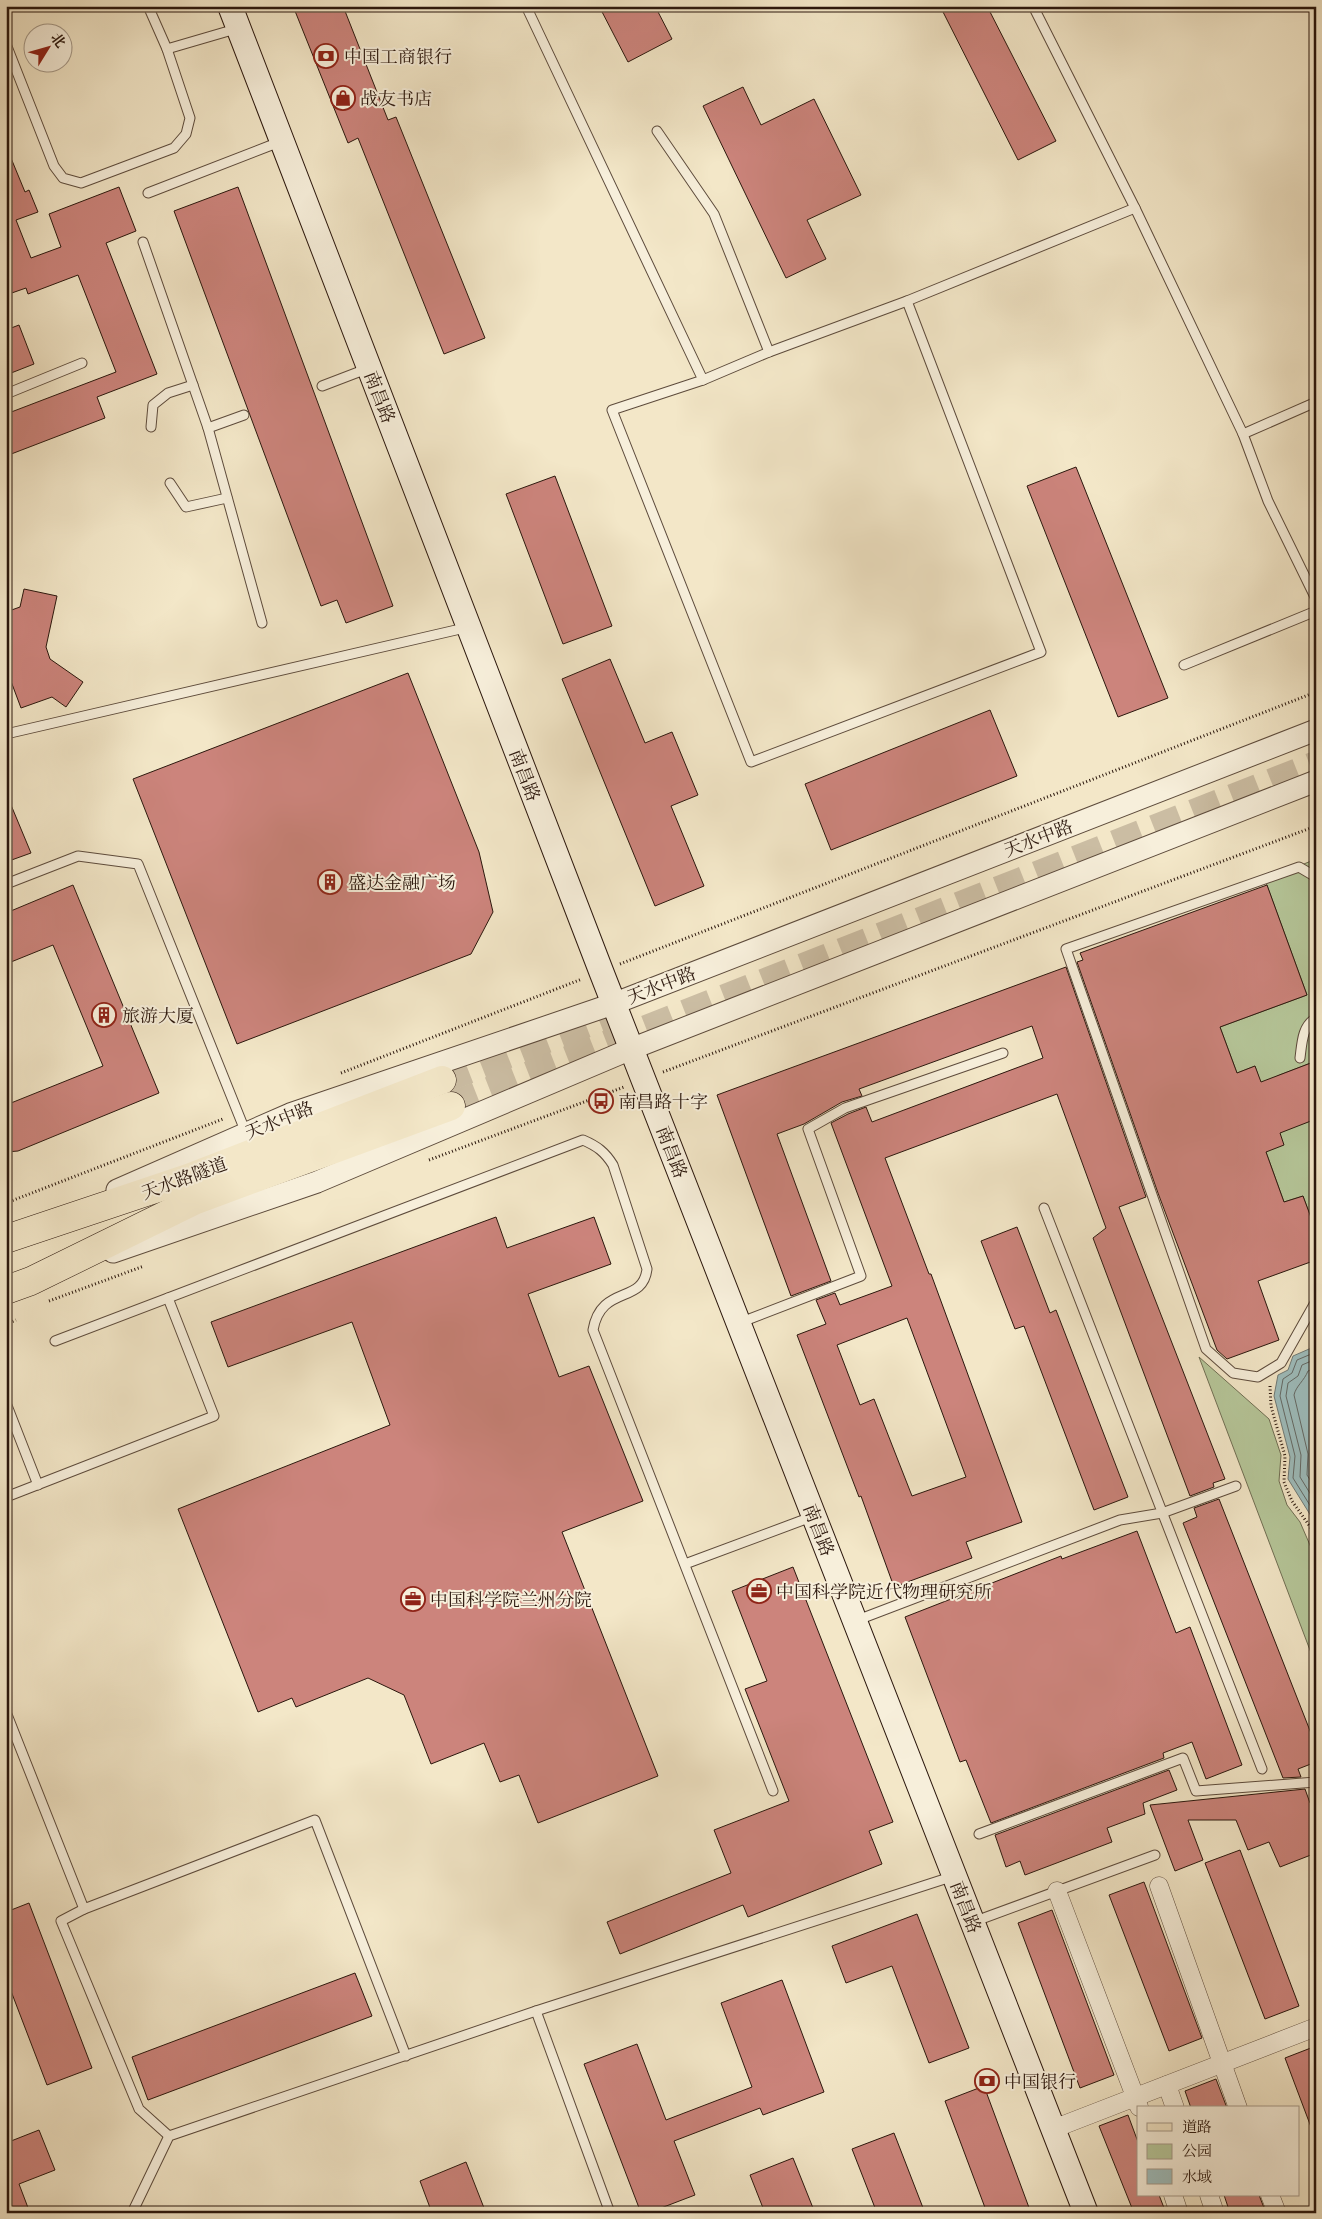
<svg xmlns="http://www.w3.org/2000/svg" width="1322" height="2219" font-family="'EB Garamond','Noto Serif SC',serif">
	<rect width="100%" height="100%" fill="#f3e7c8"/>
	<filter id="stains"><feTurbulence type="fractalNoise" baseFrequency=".004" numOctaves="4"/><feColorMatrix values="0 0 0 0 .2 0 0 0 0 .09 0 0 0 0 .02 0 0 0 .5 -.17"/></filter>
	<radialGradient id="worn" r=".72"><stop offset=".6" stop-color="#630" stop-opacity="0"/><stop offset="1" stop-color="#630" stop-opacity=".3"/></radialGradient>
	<g fill="#b6c79a" stroke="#706f54">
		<path d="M1316 859V1061L1277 1076 1264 1093 1255 1066 1237 1073 1220 1027 1307 995 1265 880Z"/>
		<path d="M1316 1119V1231L1303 1196 1284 1202 1266 1152 1277 1125Z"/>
		<path d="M1199 1357 1269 1419 1281 1455 1279 1481 1287 1505 1300 1522 1316 1559V1666Z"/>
	</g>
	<path fill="#9ebebe" stroke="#707b77" d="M1316 1346V1524L1288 1479 1290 1457 1274 1396 1278 1375 1288 1370 1293 1356Z"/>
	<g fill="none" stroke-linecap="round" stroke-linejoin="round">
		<g stroke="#646a66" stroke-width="1">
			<path d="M1316 1352 1297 1360 1292 1373 1283 1379 1280 1396 1295 1456 1293 1478 1316 1515"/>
			<path d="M1316 1359 1302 1365 1298 1376 1288 1383 1286 1396 1301 1455 1300 1477 1316 1503"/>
			<path d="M1316 1368 1308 1371C1304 1381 1296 1386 1294 1395L1308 1454 1307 1475 1316 1489"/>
		</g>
	</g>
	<g fill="#cc847c" stroke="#2b170d" fill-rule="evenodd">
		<path d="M293 6H343L388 120 396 117 485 338 444 354 358 138 348 143Z"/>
		<path d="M599 6H655L672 39 628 62Z"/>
		<path d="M940 6H987L1056 141 1018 160Z"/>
		<path d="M743 87 761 125 814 99 861 195 807 220 826 259 786 278 703 106Z"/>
		<path d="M6 146 25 192 29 190 38 212 16 220 31 258 61 247 49 214 119 187 136 231 106 243 157 374 97 397 105 418 6 456V414L116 372 78 275 28 294 26 288 6 295Z"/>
		<path d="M238 187 393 606 346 623 337 600 321 606 174 211Z"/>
		<path d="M19 325 34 364 6 375V330Z"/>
		<path d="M1076 467 1168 698 1118 717 1027 486Z"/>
		<path d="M555 476 612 626 563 644 506 494Z"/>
		<path d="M24 589 57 596 46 647 50 659 83 682 66 707 52 697 21 708 6 668V612L20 607Z"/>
		<path d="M610 659 645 743 672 732 698 795 671 806 704 886 655 906 562 679Z"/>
		<path d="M408 673 479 852 493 912 471 954 237 1044 133 779Z"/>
		<path d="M990 710 1017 776 831 850 805 784Z"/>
		<path d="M6 793 31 853 6 862Z"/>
		<path d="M73 885 159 1093 18 1151 6 1152V1105L103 1066 53 945 6 964V913Z"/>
		<path d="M1267 885 1307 995 1220 1027 1237 1073 1255 1066 1261 1082 1316 1061V1119L1280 1133 1284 1145 1266 1152 1284 1202 1303 1196 1316 1231V1260L1258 1281 1279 1340 1227 1359 1217 1350 1158 1193 1077 962 1083 960 1080 953Z"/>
		<path d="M1066 967 1146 1197 1119 1207 1225 1479 1213 1483 1214 1487 1190 1496 1093 1238 1106 1228 1057 1094 885 1158 929 1274H931L1022 1522 966 1542 972 1558 894 1587 861 1496 859 1497 797 1335 826 1324 816 1300 835 1293 840 1305 892 1286 831 1123 848 1114 866 1107 872 1122 1043 1058 1032 1026 859 1089 862 1096 842 1102 804 1124 777 1134 831 1281 791 1296 717 1095ZM907 1318 966 1477 912 1496 874 1399 860 1405 837 1345Z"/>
		<path d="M496 1217 507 1248 594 1217 611 1264 528 1294 559 1377 589 1366 643 1501 562 1532 658 1776 538 1823 519 1775 500 1782 484 1743 431 1764 404 1695 368 1678 296 1707 292 1698 258 1712 178 1509 390 1425 352 1322 228 1367 211 1322Z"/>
		<path d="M1017 1227 1050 1313 1056 1310 1128 1497 1094 1510 1024 1326 1015 1329 981 1241Z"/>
		<path d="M1219 1499 1316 1746V1762L1298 1769 1301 1777 1283 1778 1183 1523 1197 1517 1194 1508Z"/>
		<path d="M1137 1531 1176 1633 1190 1627 1242 1765 1206 1779 1192 1742 1163 1753 1164 1758 991 1823 966 1760 960 1762 905 1617 1061 1556 1062 1559Z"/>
		<path d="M793 1567 893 1822 869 1831 882 1864 748 1917 743 1905 620 1954 607 1922 731 1873 714 1830 789 1801 745 1689 767 1681 732 1591Z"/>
		<path d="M1169 1770 1177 1790 1143 1803 1145 1814 1107 1828 1112 1842 1025 1875 1020 1861 1006 1867 995 1835Z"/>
		<path d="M1305 1789 1310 1803 1316 1801V1853L1280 1867 1269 1842 1248 1850 1236 1820H1188L1203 1860 1175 1871 1150 1805Z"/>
		<path d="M1240 1850 1299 2006 1265 2019 1205 1863Z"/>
		<path d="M1144 1882 1202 2038 1169 2051 1109 1895Z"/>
		<path d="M29 1903 92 2068 47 2085 6 1978V1912Z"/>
		<path d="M1052 1910 1114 2075 1080 2088 1018 1923Z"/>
		<path d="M917 1914 969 2048 929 2063 892 1966 846 1983 832 1946Z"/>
		<path d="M355 1973 372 2016 148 2100 132 2057Z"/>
		<path d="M782 1980 824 2092 763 2115 760 2108 674 2141 695 2195 648 2213H641L584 2064 637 2044 666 2120 752 2087 721 2003Z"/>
		<path d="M1316 2046V2135H1314L1285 2058Z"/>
		<path d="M1216 2079 1227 2108H1191L1185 2091Z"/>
		<path d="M984 2086 1031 2213H987L945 2101Z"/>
		<path d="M1128 2115 1138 2142V2195H1159L1166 2213H1134L1099 2126Z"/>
		<path d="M39 2130 55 2170 19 2184 30 2213H6V2143Z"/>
		<path d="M894 2133 925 2213H877L852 2149Z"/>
		<path d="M793 2158 815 2213H765L750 2175Z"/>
		<path d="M466 2162 486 2213H432L420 2181Z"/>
		<path d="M1224 2195H1259L1266 2213H1230Z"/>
	</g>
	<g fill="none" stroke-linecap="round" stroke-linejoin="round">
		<g stroke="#cbbda3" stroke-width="28" stroke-dasharray="28 14" stroke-linecap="butt">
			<path d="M442 1080 611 1014"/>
			<path d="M451 1106 1316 765"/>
		</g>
		<defs>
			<g id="service">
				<path d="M526 6 703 380 769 352 907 301 1135 208"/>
				<path d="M1033 6 1135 208 1243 434 1316 402"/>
				<path d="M6 44 54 166 63 178 81 183 174 148 186 134 190 118 167 49 148 6"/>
				<path d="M167 49 239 28"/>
				<path d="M657 131 714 214 769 352"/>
				<path d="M148 193 282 141"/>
				<path d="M143 242 208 428 262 623"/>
				<path d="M703 380 612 410 751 762 1041 652 907 301"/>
				<path d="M322 386 369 368"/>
				<path d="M6 394 82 363"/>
				<path d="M151 427 153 405 168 393 193 385"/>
				<path d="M208 428 244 415"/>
				<path d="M1243 434 1268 501 1316 599"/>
				<path d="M170 483 186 507 227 498"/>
				<path d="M1184 665 1316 611"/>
				<path d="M6 734 469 627"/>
				<path d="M1316 877 1299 867 1066 949 1206 1349 1233 1373 1258 1377 1281 1363 1316 1301"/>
				<path d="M6 884 78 856 138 864 246 1133"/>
				<path d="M1300 1058C1302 1043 1302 1026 1316 1018"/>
				<path d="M1044 1208 1262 1769"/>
				<path d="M739 1323 861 1276 808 1129 845 1108 1003 1053"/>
				<path d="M55 1341 583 1140C597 1146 605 1152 613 1165L647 1269C643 1305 601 1284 593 1330L773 1791"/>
				<path d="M6 1403 38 1485"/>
				<path d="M6 1497 214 1416 168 1298"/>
				<path d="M685 1564 814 1516"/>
				<path d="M855 1621 1120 1520 1162 1513 1236 1486"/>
				<path d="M6 1712 84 1909 315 1820 406 2056"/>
				<path d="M979 1834 1183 1758 1196 1791 1316 1782"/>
				<path d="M84 1909 61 1921 139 2109 169 2136"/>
				<path d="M973 1922 1155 1855"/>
				<path d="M536 2011 610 2213"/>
				<path d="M132 2213 169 2136 536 2011 954 1876"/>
			</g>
			<g id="minor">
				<path d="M1159 1886 1238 2108"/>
				<path d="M1057 1891 1139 2107"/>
				<path d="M1167 2085 1175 2108"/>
				<path d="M1053 2129 1316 2027"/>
				<path d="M1173 2195 1179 2213"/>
				<path d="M1209 2195 1215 2213"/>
				<path d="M1270 2195 1277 2213"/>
			</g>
			<g id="tertiary">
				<path d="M117 1190 290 1114 613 1004 1316 730"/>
				<path d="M113 1252 317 1182 631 1049 1316 781"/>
			</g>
			<path id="secondary" d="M230 6 601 971 1086 2213"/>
			<g id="primary">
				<path d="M6 1239 188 1178 442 1080"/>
				<path d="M6 1290 31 1281 196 1200 451 1106"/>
			</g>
		</defs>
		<use href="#service" stroke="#5d4b3c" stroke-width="11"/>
		<use href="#minor" stroke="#5d4b3c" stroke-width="19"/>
		<use href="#tertiary" stroke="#5d4b3c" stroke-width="23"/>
		<use href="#secondary" stroke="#2b170d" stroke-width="26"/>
		<use href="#primary" stroke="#2b170d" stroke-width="29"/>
		<g stroke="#2b170d" stroke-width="3" stroke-dasharray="1 2.5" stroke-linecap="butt">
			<path d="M620 964 1316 692"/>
			<path d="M663 1072 1316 826"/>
			<path d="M341 1073 582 979"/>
			<path d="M429 1160 624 1087"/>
			<path d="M6 1203 223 1119"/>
			<path d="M49 1301 144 1266"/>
			<path d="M6 1324 16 1320"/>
			<path d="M1270 1386 1271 1406 1285 1456 1284 1482 1292 1501 1316 1535"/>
		</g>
		<use href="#service" stroke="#f7efdb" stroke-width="9"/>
		<use href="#minor" stroke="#f7efdb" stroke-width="18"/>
		<use href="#tertiary" stroke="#f7efdb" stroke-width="21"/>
		<use href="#secondary" stroke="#f7efdb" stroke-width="24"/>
		<use href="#primary" stroke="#f3e7c8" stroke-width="28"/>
	</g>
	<defs>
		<symbol id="bank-ring" viewBox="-11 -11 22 22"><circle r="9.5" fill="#f7efdb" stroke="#8f2418" stroke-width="1.5"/><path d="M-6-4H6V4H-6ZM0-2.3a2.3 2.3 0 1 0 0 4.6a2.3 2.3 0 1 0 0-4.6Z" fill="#8f2418"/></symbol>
		<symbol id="shop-ring" viewBox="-11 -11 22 22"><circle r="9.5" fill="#f7efdb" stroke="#8f2418" stroke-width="1.5"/><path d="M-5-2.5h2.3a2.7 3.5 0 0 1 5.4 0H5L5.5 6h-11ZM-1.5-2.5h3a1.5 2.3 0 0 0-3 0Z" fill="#8f2418"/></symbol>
		<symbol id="building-ring" viewBox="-11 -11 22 22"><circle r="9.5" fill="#f7efdb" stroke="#8f2418" stroke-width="1.5"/><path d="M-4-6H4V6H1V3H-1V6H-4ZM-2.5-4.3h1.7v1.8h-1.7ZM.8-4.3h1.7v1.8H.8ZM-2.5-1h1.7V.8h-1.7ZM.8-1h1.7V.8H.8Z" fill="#8f2418"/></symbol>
		<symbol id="bus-ring" viewBox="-11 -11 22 22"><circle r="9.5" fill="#f7efdb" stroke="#8f2418" stroke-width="1.5"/><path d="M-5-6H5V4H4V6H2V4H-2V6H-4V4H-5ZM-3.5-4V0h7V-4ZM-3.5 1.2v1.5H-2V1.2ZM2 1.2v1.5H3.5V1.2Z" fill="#8f2418"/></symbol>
		<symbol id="office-ring" viewBox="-11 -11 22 22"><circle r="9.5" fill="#f7efdb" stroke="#8f2418" stroke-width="1.5"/><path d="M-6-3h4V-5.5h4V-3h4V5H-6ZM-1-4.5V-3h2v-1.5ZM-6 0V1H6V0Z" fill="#8f2418"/></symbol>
	</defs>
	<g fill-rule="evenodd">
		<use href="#bank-ring" x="312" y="42" width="28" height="28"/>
		<use href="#shop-ring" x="329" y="84" width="28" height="28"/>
		<use href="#building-ring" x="316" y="868" width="28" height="28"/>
		<use href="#building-ring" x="90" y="1001" width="28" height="28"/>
		<use href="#bus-ring" x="587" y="1087" width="28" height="28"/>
		<use href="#office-ring" x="745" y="1577" width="28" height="28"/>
		<use href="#office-ring" x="399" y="1585" width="28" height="28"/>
		<use href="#bank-ring" x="973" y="2067" width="28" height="28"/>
	</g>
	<g text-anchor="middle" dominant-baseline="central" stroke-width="4" stroke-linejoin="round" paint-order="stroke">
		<g font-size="18" fill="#2b170d" stroke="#f7efdb" text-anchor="start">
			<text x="344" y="56">中国工商银行</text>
			<text x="360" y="98">战友书店</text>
			<text x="348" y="882">盛达金融广场</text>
			<text x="122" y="1015">旅游大厦</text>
			<text x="618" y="1101">南昌路十字</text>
			<text x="776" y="1591">中国科学院近代物理研究所</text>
			<text x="430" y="1599">中国科学院兰州分院</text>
			<text x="1004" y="2081">中国银行</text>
		</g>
		<g font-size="18" fill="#2b170d" stroke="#f7efdb">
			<text transform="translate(380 397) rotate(69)">南昌路</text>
			<text transform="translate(525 775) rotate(69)">南昌路</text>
			<text transform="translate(1038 838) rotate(-21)">天水中路</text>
			<text transform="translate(661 985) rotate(-21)">天水中路</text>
			<text transform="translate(279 1120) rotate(-22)">天水中路</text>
			<text transform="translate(672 1152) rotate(69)">南昌路</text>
			<text transform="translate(184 1178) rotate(-20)">天水路隧道</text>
			<text transform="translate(819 1530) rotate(69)">南昌路</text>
			<text transform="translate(966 1907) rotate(69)">南昌路</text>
		</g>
	</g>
	<rect width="1322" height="2219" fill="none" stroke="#f3e7c8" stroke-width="25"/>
	<rect x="8" y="8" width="1307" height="2204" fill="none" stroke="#2b170d" stroke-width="2.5"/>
	<rect x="12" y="12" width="1297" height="2194" fill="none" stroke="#2b170d"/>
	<rect x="1137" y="2106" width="162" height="90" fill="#f7efdb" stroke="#a59989"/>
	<rect x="1147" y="2123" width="25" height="8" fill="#f3e7c8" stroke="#a59989"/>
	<text x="1182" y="2132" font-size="15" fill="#2b170d">道路</text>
	<rect x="1147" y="2144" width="25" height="15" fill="#b6c79a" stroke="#a59989"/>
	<text x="1182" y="2156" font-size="15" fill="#2b170d">公园</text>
	<rect x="1147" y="2169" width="25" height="15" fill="#9ebebe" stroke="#a59989"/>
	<text x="1182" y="2182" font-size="15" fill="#2b170d">水域</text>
	<g transform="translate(48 48) rotate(53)"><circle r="24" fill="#f7efdb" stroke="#a59989"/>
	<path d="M0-4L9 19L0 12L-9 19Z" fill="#8f2418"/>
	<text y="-8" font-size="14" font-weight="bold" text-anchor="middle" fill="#2b170d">北</text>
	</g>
	<rect width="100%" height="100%" filter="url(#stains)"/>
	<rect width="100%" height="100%" fill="url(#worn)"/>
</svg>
